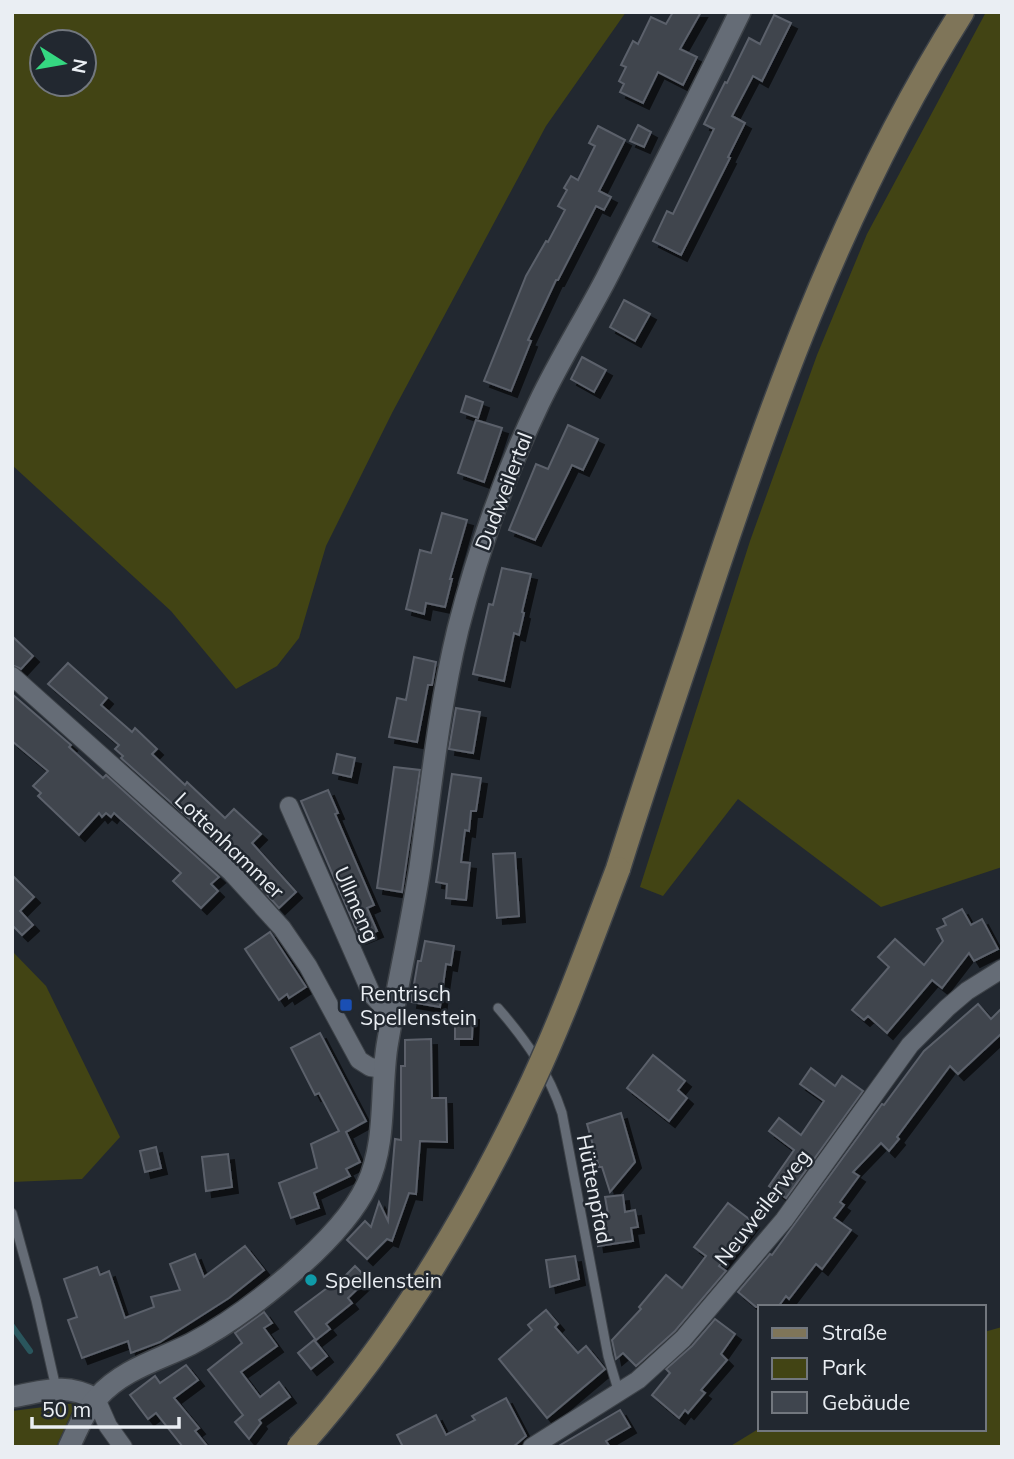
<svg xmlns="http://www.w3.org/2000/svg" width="1014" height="1459" font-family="Mulish,sans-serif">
	<defs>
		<filter id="shadow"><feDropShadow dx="6" dy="6" stdDeviation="0" flood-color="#0009"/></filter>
	</defs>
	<rect width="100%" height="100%" fill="#222830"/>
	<g fill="#424414" fill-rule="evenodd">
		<path d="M12 12H626L546 126 392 413 326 546 299 638 277 666 236 689 171 611 12 465ZM42 42H84V84H42Z"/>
		<path d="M986 12H1002V867L881 907 738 799 663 896 640 887 750 541 817 355 867 234Z"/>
		<path d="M12 951 46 986 120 1137 82 1179 12 1182Z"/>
		<path d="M1002 1327V1447H729L760 1428 984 1429V1332Z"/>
		<path d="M76 1403 56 1447H12V1411Z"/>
	</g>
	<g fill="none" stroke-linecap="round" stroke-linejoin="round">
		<path stroke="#2a565d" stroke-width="6" d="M12 1326 30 1351"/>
	</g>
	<g fill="#3f454e" stroke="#5b616b" stroke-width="2" filter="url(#shadow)">
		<path d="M673 12H701L680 49 697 57 683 85 658 72 643 103 620 92 624 84 619 81 626 67 621 65 633 41 638 44 651 17 666 24Z"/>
		<path d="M774 15 791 23 762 81 753 76 732 116 745 123 728 157 730 158 681 255 653 241 667 211 673 214 714 129 704 124 725 82 727 83 749 38 760 44Z"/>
		<path d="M638 125 651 132 644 147 630 141Z"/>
		<path d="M598 126 625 140 599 191 611 197 604 210 596 206 558 280H556L528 340 531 341 511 391 484 381 526 276 546 241 548 242 565 210 558 206 567 190 564 188 571 176 578 180 595 146 589 143Z"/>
		<path d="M624 300 650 314 635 341 610 327Z"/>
		<path d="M582 357 606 370 594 392 571 379Z"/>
		<path d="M466 396 483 402 478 418 461 412Z"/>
		<path d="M476 420 502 428 484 482 458 473Z"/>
		<path d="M568 425 598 439 583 470 572 465 535 540 509 530 536 464 548 469Z"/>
		<path d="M442 513 467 520 450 579H452L445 607 426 603 424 614 406 609 420 550 431 553Z"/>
		<path d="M502 568 531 574 522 612 524 613 519 635 514 633 504 681 473 674 489 604 493 605Z"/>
		<path d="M12 636 33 656 21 669 12 665Z"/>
		<path d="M414 657 436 662 432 685H428L417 742 389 737 397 698 406 700Z"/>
		<path d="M68 663 107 698 101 705 132 732 135 728 157 749 152 754 185 785 187 782 225 818 234 809 261 834 252 843 296 892 279 908 240 864 121 758 123 756 115 749 119 745 48 684Z"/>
		<path d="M12 694 71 745 69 747 103 778 106 775 219 877 211 884 218 891 201 908 173 881 181 873 114 813 111 817 106 813 102 817 99 813 79 835 38 796 41 793 33 786 48 771 12 741Z"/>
		<path d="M456 708 480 712 473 753 449 749Z"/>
		<path d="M337 754 355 758 351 777 333 773Z"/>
		<path d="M394 767 420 770 402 892 377 888Z"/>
		<path d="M452 774 481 778 476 811H471L469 831 465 830 461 862 470 863 466 900 446 898 447 884 436 882Z"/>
		<path d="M328 790 338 813 335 814 374 905 367 908 377 931 360 938 301 801Z"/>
		<path d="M515 853 519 916 497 918 493 854Z"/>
		<path d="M12 875 34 897 20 911 33 925 22 935 12 925Z"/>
		<path d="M962 909 971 925 982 919 998 949 974 961 969 953 942 988 932 980 887 1033 868 1016 864 1020 852 1010 889 967 878 957 895 939 924 965 943 941 937 929 946 925 943 919Z"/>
		<path d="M270 932 306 987 289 998 287 994 279 1000 245 949Z"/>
		<path d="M425 941 454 946 451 965 446 964 440 1007 411 1002 418 961H421Z"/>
		<path d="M978 1004 991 1019 1002 1008V1033L958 1074 950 1066 897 1137 899 1139 889 1151 881 1143 853 1172 859 1176 840 1202 844 1205 834 1218 851 1230 822 1269 816 1264 789 1299 786 1296 778 1307H756L738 1292 770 1254 772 1255 882 1104 884 1105 924 1051Z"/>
		<path d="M455 1014H473L472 1039H455Z"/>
		<path d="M320 1033 366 1121 346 1132 360 1162 346 1169 350 1176 314 1193 319 1208 291 1218 279 1183 317 1168 311 1144 339 1131 319 1093 315 1095 291 1048Z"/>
		<path d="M431 1039 432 1098H446L447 1142 420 1141 416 1194 409 1193 392 1241 387 1239 367 1259 347 1240 365 1221 371 1227 379 1202 388 1221 395 1139 401 1140V1066H405V1040Z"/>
		<path d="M653 1055 685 1081 678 1090 687 1098 669 1121 627 1088Z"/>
		<path d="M811 1068 835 1086 842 1076 863 1091 786 1198 769 1186 794 1150 769 1131 779 1118 801 1135 824 1101 800 1084Z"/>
		<path d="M621 1113 635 1162 610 1192 602 1167H599L587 1124Z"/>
		<path d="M156 1147 161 1168 145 1172 140 1151Z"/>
		<path d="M228 1154 232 1187 206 1191 202 1157Z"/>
		<path d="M623 1195 625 1212 635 1210 638 1227 631 1228 633 1241 598 1246 594 1216 608 1214 605 1197Z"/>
		<path d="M728 1203 753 1222 719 1266 726 1271 675 1331 636 1366 623 1353 616 1359 612 1340 641 1309 639 1307 666 1275 682 1288 706 1256 694 1247Z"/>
		<path d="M245 1246 264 1270 229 1298 160 1342 131 1353 128 1341 82 1358 68 1320 77 1317 64 1279 97 1267 100 1275 109 1271 125 1318 154 1307 151 1297 180 1290 170 1264 195 1254 204 1277Z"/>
		<path d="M575 1256 579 1279 550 1287 546 1260Z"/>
		<path d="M355 1266 368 1279 348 1298 352 1303 326 1324 330 1329 316 1340 295 1312 335 1282 337 1284Z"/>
		<path d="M546 1310 558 1324 555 1327 578 1353 586 1346 605 1369 547 1418 499 1359 532 1330 528 1325Z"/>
		<path d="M264 1312 272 1323 264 1328 277 1346 241 1372 260 1397 279 1382 290 1397 259 1420 261 1423 249 1439 235 1422 243 1415 208 1370 242 1343 235 1333Z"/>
		<path d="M715 1319 735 1334 721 1354 727 1360 701 1390 705 1393 688 1413 685 1410 679 1418 652 1395 670 1373 666 1369 692 1346Z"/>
		<path d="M314 1340 327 1356 311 1369 298 1353Z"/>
		<path d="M186 1365 198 1380 174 1398 199 1428 195 1431 208 1447H183L156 1413 148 1419 130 1395 155 1376 160 1383Z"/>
		<path d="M506 1398 526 1436 513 1447H403L397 1435 436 1415 446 1435 475 1420 472 1416Z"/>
		<path d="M620 1410 630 1427 606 1441 610 1447H557Z"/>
	</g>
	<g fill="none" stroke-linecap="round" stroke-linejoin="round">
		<defs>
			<g id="service">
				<path d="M498 1008C526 1040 549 1073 562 1113L608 1356 619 1393"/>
				<path d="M12 1213 36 1300 56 1388"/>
			</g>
			<g id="minor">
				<path d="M12 676 230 871 282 928 308 966 359 1060 370 1067 384 1069"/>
				<path d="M289 806 372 995 384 1008 393 1013"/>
				<path d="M96 1399 108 1426 123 1447"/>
				<path d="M532 1447 638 1380 683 1339 784 1220 910 1045 947 1008 967 991 1002 969"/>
			</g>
			<g id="tertiary">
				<path d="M12 1397C46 1391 64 1382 96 1399"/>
				<path d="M69 1447C77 1430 85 1410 98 1397 123 1369 159 1360 191 1344 246 1315 341 1241 367 1185 387 1142 380 1092 387 1046 397 986 411 927 420 867 431 787 439 707 458 629 478 551 504 476 539 403 559 361 584 321 606 279 651 191 696 102 740 12"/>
			</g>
			<path id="secondary" d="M618 869C642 792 668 715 694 638 764 423 840 205 962 12"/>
		</defs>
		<use href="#service" stroke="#3d4248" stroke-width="11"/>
		<use href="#minor" stroke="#3d4248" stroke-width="20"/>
		<use href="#tertiary" stroke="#3d4248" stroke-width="24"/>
		<use href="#secondary" stroke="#3d4248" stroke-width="27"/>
		<use href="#service" stroke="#656c76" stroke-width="9"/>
		<use href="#minor" stroke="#656c76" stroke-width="18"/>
		<use href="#tertiary" stroke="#656c76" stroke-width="21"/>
		<use href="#secondary" stroke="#7f7559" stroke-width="24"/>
		<defs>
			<path id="secondary-bridge" d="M299 1447C396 1339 471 1213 533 1081 565 1012 591 940 618 869"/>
		</defs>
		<use href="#secondary-bridge" stroke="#3d4248" stroke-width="27" stroke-linecap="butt"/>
		<use href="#secondary-bridge" stroke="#7f7559" stroke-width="24"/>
	</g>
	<rect fill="#1a4fb4" stroke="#222830" stroke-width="2.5" x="339" y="998" width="14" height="14" rx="3.5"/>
	<circle fill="#0f9aa8" stroke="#222830" stroke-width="2.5" cx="311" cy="1280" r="7"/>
	<g text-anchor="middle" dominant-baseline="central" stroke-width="5" stroke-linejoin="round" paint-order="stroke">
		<g font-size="21" fill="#eaeef3" stroke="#222830">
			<text transform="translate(503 491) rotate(-69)">Dudweilertal</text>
			<text transform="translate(230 845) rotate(44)">Lottenhammer</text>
			<text transform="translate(357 904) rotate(66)">Ullmeng</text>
			<text transform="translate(595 1189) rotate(79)">Hüttenpfad</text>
			<text transform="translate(762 1207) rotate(-52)">Neuweilerweg</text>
		</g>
		<g font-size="21" fill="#eaeef3" stroke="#222830" text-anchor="start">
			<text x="360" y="993">Rentrisch<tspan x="360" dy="24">Spellenstein</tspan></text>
			<text x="325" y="1280">Spellenstein</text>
		</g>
	</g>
	<rect width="1014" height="1459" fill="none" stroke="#eaeef3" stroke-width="28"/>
	<rect x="758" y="1305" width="228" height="126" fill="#222830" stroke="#72777e" stroke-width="2"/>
	<rect x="772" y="1328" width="35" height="10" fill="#7f7559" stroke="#72777e" stroke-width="2"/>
	<text x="822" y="1340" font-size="21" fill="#eaeef3">Straße</text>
	<rect x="772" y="1358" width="35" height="21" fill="#424414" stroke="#72777e" stroke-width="2"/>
	<text x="822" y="1375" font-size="21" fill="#eaeef3">Park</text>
	<rect x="772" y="1392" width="35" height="21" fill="#3f454e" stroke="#72777e" stroke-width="2"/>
	<text x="822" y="1410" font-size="21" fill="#eaeef3">Gebäude</text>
	<g transform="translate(63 63) rotate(101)"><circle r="33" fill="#222830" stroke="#72777e" stroke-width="2"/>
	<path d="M0-5L12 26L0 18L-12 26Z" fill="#35d881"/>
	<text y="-10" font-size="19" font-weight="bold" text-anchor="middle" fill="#eaeef3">N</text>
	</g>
	<path d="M32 1417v10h147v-10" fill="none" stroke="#eaeef3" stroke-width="3.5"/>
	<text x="42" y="1417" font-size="21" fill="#eaeef3" stroke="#222830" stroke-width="5" paint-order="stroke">50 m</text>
</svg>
